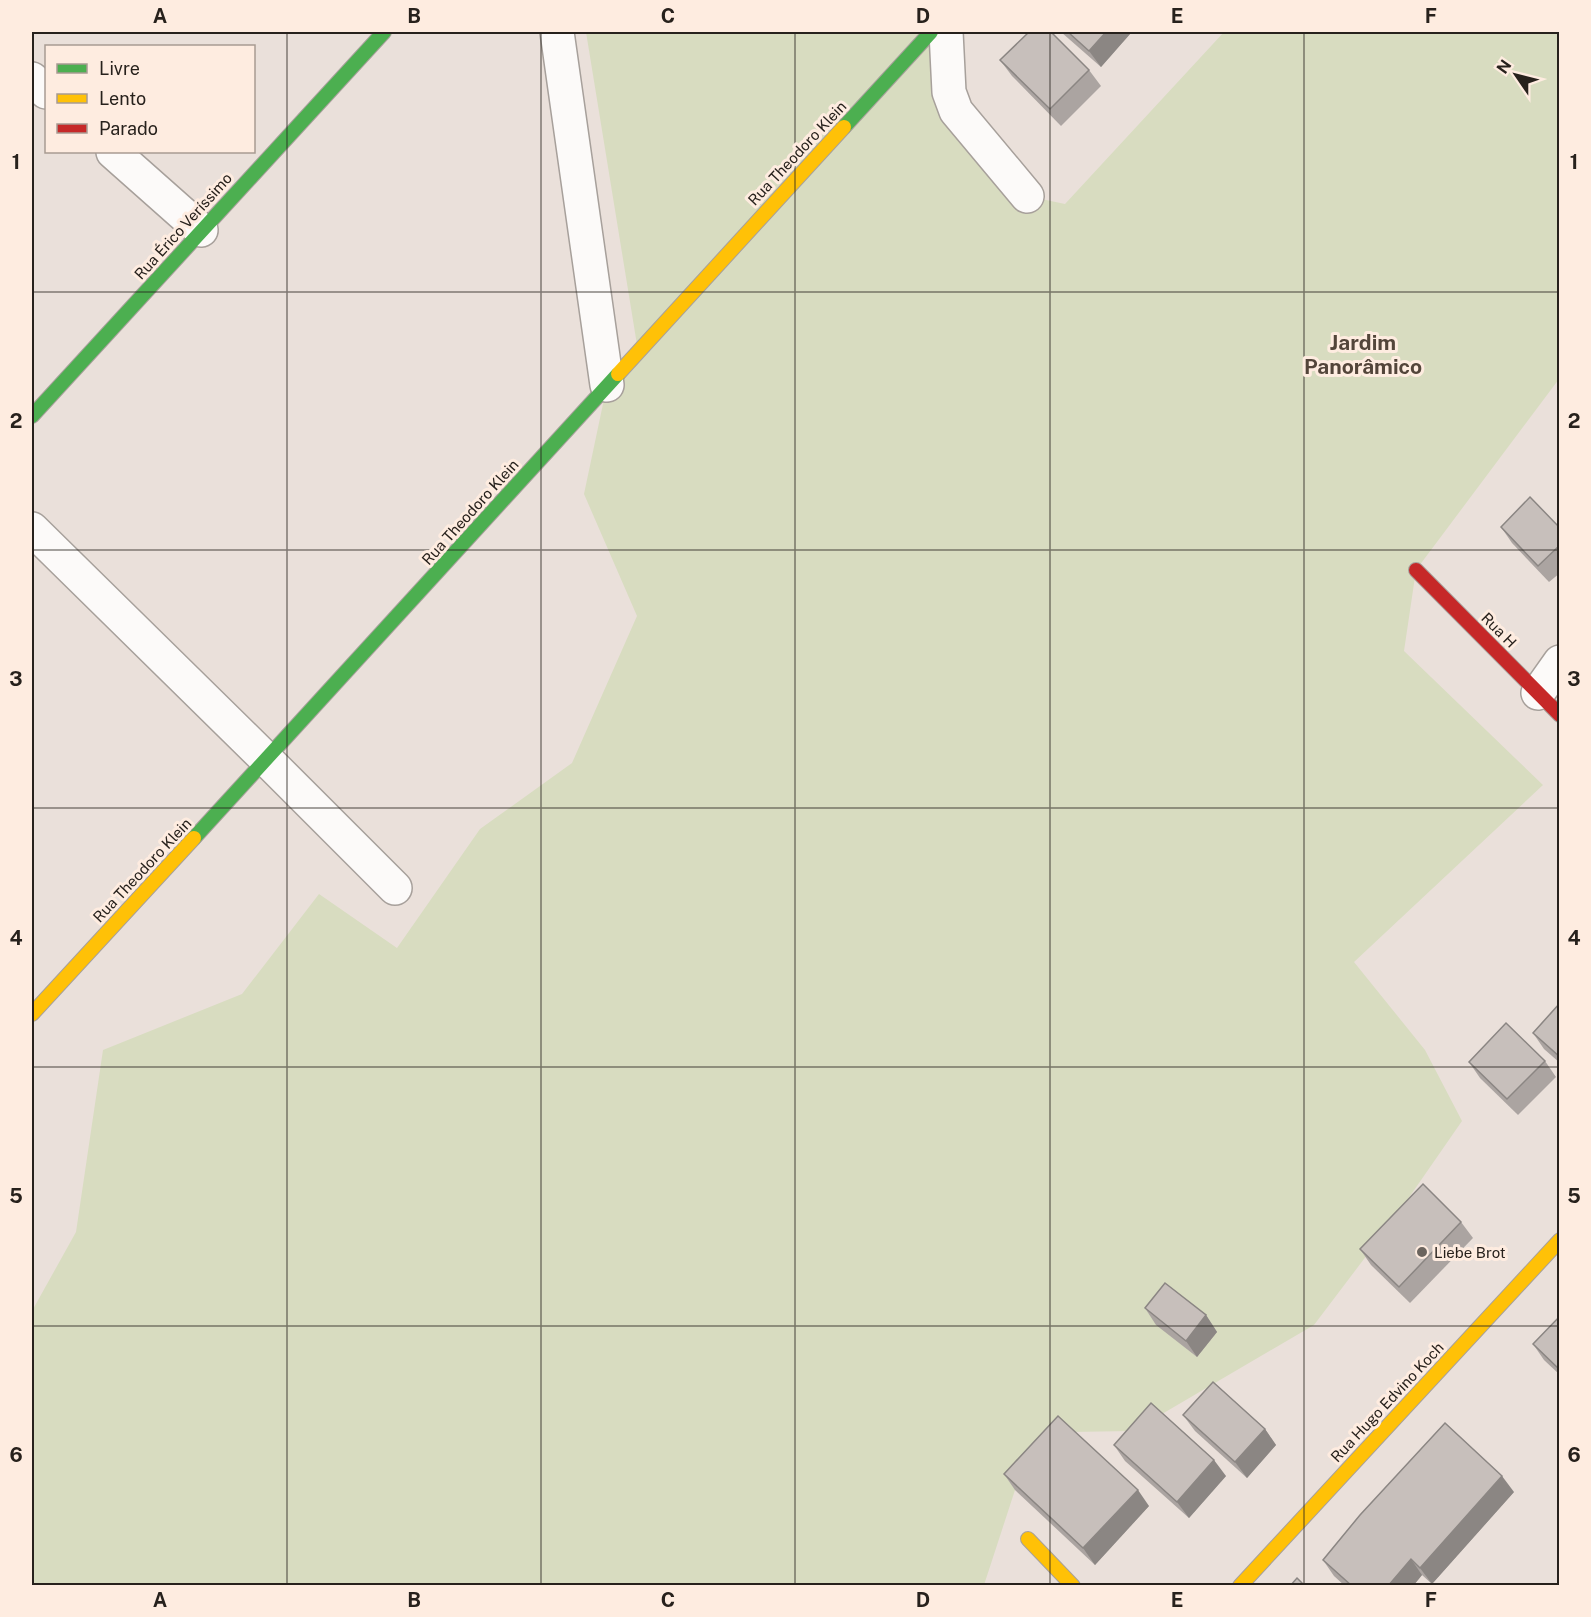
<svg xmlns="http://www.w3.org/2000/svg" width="1591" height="1617" font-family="'Public Sans',sans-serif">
	<rect width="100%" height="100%" fill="#eae0da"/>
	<path fill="#d8dcc0" d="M586 32H946L949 92 1027 196 1065 204 1224 32H1559V379L1416 570 1404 651 1543 785 1354 962 1425 1050 1462 1121 1392 1222 1314 1325 1133 1431 1069 1432 1015 1490 984 1585 32 1586V1311L76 1232 103 1050 242 994 319 894 397 948 480 829 572 763 637 616 584 494 607 385 638 351Z"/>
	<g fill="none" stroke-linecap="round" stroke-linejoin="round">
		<defs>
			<g id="street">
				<path d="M557 32 607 385"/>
				<path d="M946 32 949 92 956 111 1027 196"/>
				<path d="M32 79 46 92"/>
				<path d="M113 152 201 230"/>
				<path d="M32 529 267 760 395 888"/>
				<path d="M1538 693 1560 662"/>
			</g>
			<g id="fast">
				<path d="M844 127 931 32"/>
				<path d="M32 416 384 32"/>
				<path d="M194 838 618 374"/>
			</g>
			<g id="slow">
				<path d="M618 374 844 127"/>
				<path d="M32 1014 194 838"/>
				<path d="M1028 1539 1073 1586"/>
				<path d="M1240 1586 1560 1240"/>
			</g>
			<path id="jam" d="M1416 570 1560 715"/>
		</defs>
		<use href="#street" stroke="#a7a09b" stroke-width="36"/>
		<use href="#fast" stroke="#a7a09b" stroke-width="16"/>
		<use href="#slow" stroke="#a7a09b" stroke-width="16"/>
		<use href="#jam" stroke="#a7a09b" stroke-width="16"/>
		<use href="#street" stroke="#fcfaf9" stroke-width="33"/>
		<use href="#fast" stroke="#4caf50" stroke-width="14"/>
		<use href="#slow" stroke="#ffc107" stroke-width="14"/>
		<use href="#jam" stroke="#c62828" stroke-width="14"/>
	</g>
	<g fill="#aba4a1">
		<path d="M1061 32H1129L1130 34 1101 67Z"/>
		<path d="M1000 60 1089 70 1101 86 1061 126 1012 76Z"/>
		<path d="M1501 527 1560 528V573L1549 582 1512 543Z"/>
		<path d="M1560 1003V1063L1544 1049 1533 1033Z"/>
		<path d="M1545 1061 1556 1077 1518 1115 1480 1078 1469 1062Z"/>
		<path d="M1461 1222 1473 1238 1410 1303 1371 1265 1360 1249Z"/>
		<path d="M1145 1308 1206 1315 1217 1332 1197 1357 1156 1325Z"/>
		<path d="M1560 1316V1375L1544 1360 1533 1344Z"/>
		<path d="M1183 1415 1265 1429 1276 1445 1247 1478 1195 1431Z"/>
		<path d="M1114 1445 1226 1476 1189 1518 1125 1461Z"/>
		<path d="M1004 1474 1149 1506 1095 1565 1015 1490Z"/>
		<path d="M1514 1492 1432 1584 1422 1575 1413 1586H1345L1334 1576 1323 1560Z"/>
	</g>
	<g fill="#8b8683">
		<path d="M1106 32H1129L1130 34 1101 67 1089 51Z"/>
		<path d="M1206 1315 1217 1332 1197 1357 1186 1341Z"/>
		<path d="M1265 1429 1276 1445 1247 1478 1235 1462Z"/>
		<path d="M1214 1460 1226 1476 1189 1518 1177 1502Z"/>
		<path d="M1502 1476 1514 1492 1432 1584 1420 1568Z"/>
		<path d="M1138 1490 1149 1506 1095 1565 1083 1548Z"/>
		<path d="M1411 1559 1422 1575 1413 1586H1388Z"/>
	</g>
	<g fill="#c7bfbb" stroke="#8b8683" stroke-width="1.5">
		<path d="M1029 32H1051L1089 70 1050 109 1000 60Z"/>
		<path d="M1068 32H1106L1089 51Z"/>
		<path d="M1530 497 1560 528V545L1538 566 1501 527Z"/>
		<path d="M1560 1003V1057L1533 1033Z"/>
		<path d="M1506 1023 1545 1061 1507 1099 1469 1062Z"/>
		<path d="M1423 1184 1461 1222 1399 1287 1360 1249Z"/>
		<path d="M1165 1283 1206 1315 1186 1341 1145 1308Z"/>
		<path d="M1560 1316V1370L1533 1344Z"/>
		<path d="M1213 1382 1265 1429 1235 1462 1183 1415Z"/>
		<path d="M1151 1403 1214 1460 1177 1502 1114 1445Z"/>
		<path d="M1058 1416 1138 1490 1083 1548 1004 1474Z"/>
		<path d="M1445 1423 1502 1476 1420 1568 1411 1559 1388 1586H1352L1323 1560 1360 1515Z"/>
		<path d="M1297 1578 1305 1586H1290Z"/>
	</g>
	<path fill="none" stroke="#27211c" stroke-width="1.5" stroke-opacity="0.55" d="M287 32V1586M541 32V1586M795 32V1586M1050 32V1586M1304 32V1586M32 292H1560M32 550H1560M32 808H1560M32 1067H1560M32 1326H1560"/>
	<circle fill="#6b645e" stroke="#feece0" stroke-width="2" cx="1422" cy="1252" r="6"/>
	<g text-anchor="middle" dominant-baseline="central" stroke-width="6" stroke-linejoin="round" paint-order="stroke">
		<g font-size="15" fill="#27211c" stroke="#feece0">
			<text transform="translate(797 153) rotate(-47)">Rua Theodoro Klein</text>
			<text transform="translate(183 226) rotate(-48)">Rua Érico Veríssimo</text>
			<text transform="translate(470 512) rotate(-48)">Rua Theodoro Klein</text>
			<text transform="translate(1499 630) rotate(45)">Rua H</text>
			<text transform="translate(142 870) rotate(-47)">Rua Theodoro Klein</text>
			<text transform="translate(1387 1402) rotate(-47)">Rua Hugo Edvino Koch</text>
		</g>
		<g font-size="15" fill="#27211c" stroke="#feece0" text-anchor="start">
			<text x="1434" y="1252">Liebe Brot</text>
		</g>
		<g font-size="21" font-weight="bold" fill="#53453a" stroke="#feece0">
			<text x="1363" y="342">Jardim<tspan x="1363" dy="24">Panorâmico</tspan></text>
		</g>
	</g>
	<rect width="1591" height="1617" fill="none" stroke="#feece0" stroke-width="66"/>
	<rect x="45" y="45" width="210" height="108" fill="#feece0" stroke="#a89b92" stroke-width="1.5"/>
	<rect x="57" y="64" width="30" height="9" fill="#4caf50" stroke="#a89b92" stroke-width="1.5"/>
	<text x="99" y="75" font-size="18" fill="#27211c">Livre</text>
	<rect x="57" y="94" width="30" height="9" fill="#ffc107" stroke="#a89b92" stroke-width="1.5"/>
	<text x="99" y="105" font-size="18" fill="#27211c">Lento</text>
	<rect x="57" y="124" width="30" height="9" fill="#c62828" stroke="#a89b92" stroke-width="1.5"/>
	<text x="99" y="135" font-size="18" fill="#27211c">Parado</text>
	<g transform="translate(1516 75) rotate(305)" stroke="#feece0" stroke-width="4.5" paint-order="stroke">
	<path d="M0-4.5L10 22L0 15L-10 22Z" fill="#27211c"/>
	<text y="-9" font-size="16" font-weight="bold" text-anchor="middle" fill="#27211c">N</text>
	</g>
	<rect x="33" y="33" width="1525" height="1551" fill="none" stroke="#27211c" stroke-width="2"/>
	<g font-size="20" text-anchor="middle" font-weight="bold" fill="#27211c">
		<text x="160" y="23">A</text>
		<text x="414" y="23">B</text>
		<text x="668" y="23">C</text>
		<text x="923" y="23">D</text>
		<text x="1177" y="23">E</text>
		<text x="1431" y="23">F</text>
		<text x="16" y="169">1</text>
		<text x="1574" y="169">1</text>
		<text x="16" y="428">2</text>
		<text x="1574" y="428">2</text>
		<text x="16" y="686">3</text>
		<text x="1574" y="686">3</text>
		<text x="16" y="945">4</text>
		<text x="1574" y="945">4</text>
		<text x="16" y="1203">5</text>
		<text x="1574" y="1203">5</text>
		<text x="16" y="1462">6</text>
		<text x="1574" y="1462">6</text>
		<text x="160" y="1607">A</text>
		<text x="414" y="1607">B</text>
		<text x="668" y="1607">C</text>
		<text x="923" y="1607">D</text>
		<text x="1177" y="1607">E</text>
		<text x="1431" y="1607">F</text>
	</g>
</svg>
